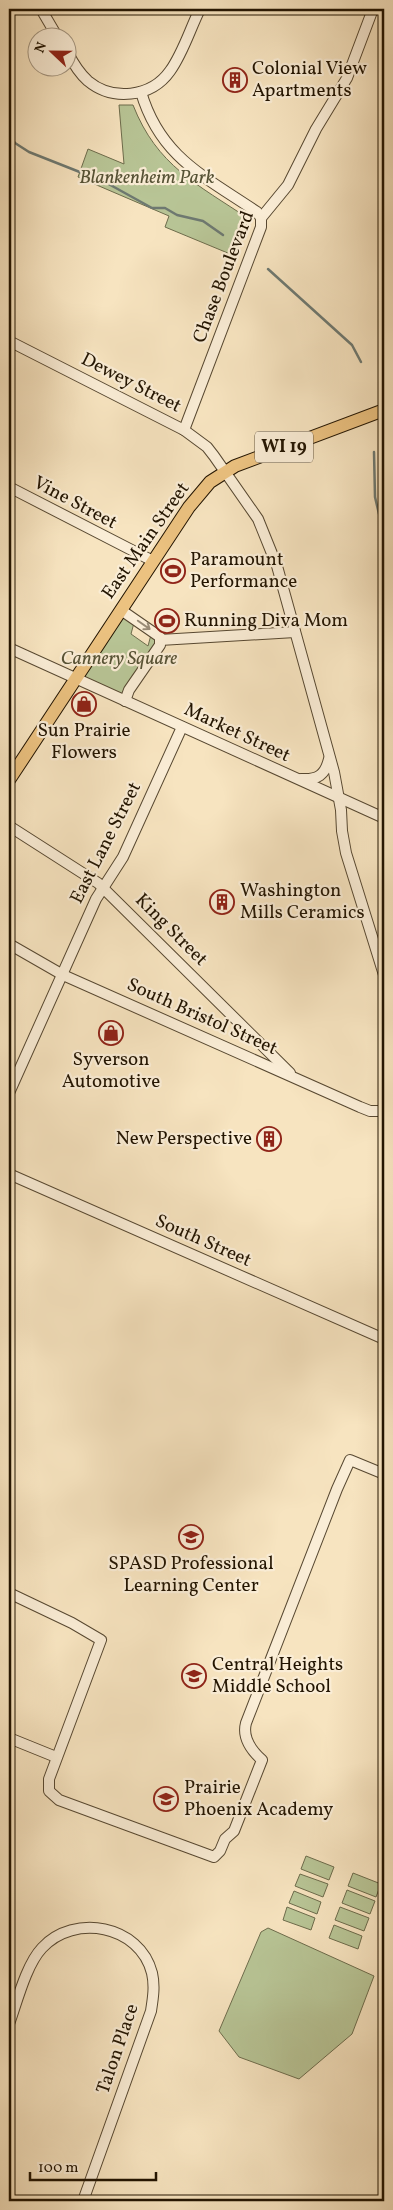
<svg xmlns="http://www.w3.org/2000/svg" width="393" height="2210" font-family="Vollkorn,serif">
	<rect width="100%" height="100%" fill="#f7e4c0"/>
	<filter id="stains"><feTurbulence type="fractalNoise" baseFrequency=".004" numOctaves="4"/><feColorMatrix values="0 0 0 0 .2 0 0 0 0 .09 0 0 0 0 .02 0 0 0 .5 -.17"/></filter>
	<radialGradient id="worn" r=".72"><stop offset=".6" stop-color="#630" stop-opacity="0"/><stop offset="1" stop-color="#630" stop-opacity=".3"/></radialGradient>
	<g fill="#b8c596" stroke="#6d6c4c">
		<path d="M119 105H133C157 166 197 184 249 219L235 256 165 227 169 216 78 177 88 149 124 164Z"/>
		<path d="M121 610 135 619 131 634 148 646 152 631 160 637 125 701 75 679Z"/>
		<path d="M306 1856 334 1867 329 1880 301 1869Z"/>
		<path d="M353 1873 381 1884 376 1897 348 1886Z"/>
		<path d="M300 1874 328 1884 323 1897 295 1886Z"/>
		<path d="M347 1890 375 1901 370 1914 342 1903Z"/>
		<path d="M294 1891 321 1902 317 1914 289 1903Z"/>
		<path d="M287 1907 315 1918 311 1930 283 1920Z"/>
		<path d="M340 1907 369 1918 364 1931 335 1920Z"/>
		<path d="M334 1925 362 1936 358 1949 329 1938Z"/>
		<path d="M268 1928 374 1976 352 2034 299 2079 239 2057 219 2031 261 1932Z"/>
	</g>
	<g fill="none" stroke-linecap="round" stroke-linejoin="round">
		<g stroke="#6e7971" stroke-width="2.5">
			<path d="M9 135 15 143 29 152 105 182 152 208H165L177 215 203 221 223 235"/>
			<path d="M268 269 352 345 361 362"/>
			<path d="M374 452 375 497 379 514"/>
		</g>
		<defs>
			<g id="minor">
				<path d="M41 9 58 38"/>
				<path d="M68 53C73 63 79 73 88 81 112 101 151 98 170 71 183 53 190 29 200 9"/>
				<path d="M141 92C160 157 204 176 257 212L261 218"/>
				<path d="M9 341 184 430 207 447 214 456 258 519 277 566 334 772 341 810 342 831 346 853 384 975"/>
				<path d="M184 430 261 227V218L288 185 316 129 347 78 373 9"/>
				<path d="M9 487 153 561"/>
				<path d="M121 610 160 637V645L129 690 125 701"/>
				<path d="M160 640 295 632"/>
				<path d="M9 648 384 818"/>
				<path d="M301 779C318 780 325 775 329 759"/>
				<path d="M9 826 98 883 290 1073"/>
				<path d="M9 944 63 975 360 1107 370 1111H384"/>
				<path d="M9 1093 96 899 123 857 182 727"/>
				<path d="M9 1174 384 1339"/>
				<path d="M9 1593 72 1623 101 1640 49 1779V1791L59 1800 214 1857 220 1851 225 1839 234 1831 262 1760C252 1751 242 1738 246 1723L337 1489 350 1460 384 1474"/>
				<path d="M9 1738 56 1757"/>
				<path d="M9 2024C17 2002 26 1965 42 1948 74 1913 140 1925 152 1973 155 1986 153 1998 151 2011L83 2201"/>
			</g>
			<path id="major" d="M9 780 189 507 210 482 235 466 384 410"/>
		</defs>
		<use href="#minor" stroke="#574831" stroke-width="12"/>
		<use href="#major" stroke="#221401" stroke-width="14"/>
		<use href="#minor" stroke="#faedd6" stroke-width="10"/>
		<use href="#major" stroke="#ecc280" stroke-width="12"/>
		<defs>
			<path id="rail" d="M384 430 382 496 384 552"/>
		</defs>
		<use href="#rail" stroke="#221401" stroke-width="4.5"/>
		<use href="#rail" stroke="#faedd6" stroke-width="2.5" stroke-dasharray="8" stroke-linecap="butt"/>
	</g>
	<defs><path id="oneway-shaft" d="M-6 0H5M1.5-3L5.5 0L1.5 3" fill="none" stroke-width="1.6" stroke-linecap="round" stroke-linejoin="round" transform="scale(1.25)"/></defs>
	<use stroke="#998b76" href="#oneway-shaft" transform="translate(144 625) rotate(35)"/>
	<defs>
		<symbol id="building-ring" viewBox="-11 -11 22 22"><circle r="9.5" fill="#faedd6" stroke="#8f2418" stroke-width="1.5"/><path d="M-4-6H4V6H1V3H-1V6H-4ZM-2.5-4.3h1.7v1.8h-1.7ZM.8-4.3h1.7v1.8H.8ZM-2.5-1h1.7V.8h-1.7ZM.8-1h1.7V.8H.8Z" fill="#8f2418"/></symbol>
		<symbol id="stadium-ring" viewBox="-11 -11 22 22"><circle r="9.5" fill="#faedd6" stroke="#8f2418" stroke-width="1.5"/><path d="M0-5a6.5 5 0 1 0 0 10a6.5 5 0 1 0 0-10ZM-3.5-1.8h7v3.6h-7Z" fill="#8f2418"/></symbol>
		<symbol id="shop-ring" viewBox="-11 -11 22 22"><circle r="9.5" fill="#faedd6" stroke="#8f2418" stroke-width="1.5"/><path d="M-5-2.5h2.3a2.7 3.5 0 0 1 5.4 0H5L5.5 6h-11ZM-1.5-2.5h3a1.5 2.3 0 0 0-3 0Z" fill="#8f2418"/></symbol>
		<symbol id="school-ring" viewBox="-11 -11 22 22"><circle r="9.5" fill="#faedd6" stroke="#8f2418" stroke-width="1.5"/><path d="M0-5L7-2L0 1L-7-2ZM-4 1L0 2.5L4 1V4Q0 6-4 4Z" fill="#8f2418"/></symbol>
	</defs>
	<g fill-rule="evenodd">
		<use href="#building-ring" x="221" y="66" width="28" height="28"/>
		<use href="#stadium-ring" x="159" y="557" width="28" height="28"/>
		<use href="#stadium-ring" x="153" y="607" width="28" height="28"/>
		<use href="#shop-ring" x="70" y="690" width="28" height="28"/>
		<use href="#building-ring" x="208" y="888" width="28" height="28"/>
		<use href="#shop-ring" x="97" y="1019" width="28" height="28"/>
		<use href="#building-ring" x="255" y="1125" width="28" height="28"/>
		<use href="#school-ring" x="177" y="1523" width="28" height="28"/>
		<use href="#school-ring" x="180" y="1662" width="28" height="28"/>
		<use href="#school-ring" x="152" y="1785" width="28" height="28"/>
	</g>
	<g text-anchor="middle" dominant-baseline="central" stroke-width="4.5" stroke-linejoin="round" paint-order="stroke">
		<rect fill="#faedd6" stroke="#635541" stroke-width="1" x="255" y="431.5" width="58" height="31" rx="4"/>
		<g font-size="18" font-weight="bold" fill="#221401">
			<text x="284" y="447">WI 19</text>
		</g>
		<g font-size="19" fill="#221401" stroke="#faedd6" text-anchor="start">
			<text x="252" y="69">Colonial View<tspan x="252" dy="22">Apartments</tspan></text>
			<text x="190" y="560">Paramount<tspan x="190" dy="22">Performance</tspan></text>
			<text x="184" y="621">Running Diva Mom</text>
			<text x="84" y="731" text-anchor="middle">Sun Prairie<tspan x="84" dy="22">Flowers</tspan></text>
			<text x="240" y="891">Washington<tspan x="240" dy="22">Mills Ceramics</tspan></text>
			<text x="111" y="1060" text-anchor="middle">Syverson<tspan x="111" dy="22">Automotive</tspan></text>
			<text x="252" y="1139" text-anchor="end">New Perspective</text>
			<text x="191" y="1564" text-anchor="middle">SPASD Professional<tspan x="191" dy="22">Learning Center</tspan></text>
			<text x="212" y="1665">Central Heights<tspan x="212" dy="22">Middle School</tspan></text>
			<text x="184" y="1788">Prairie<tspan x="184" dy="22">Phoenix Academy</tspan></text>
		</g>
		<g font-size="19" font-style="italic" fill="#565235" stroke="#faedd6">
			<text x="147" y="178">Blankenheim Park</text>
			<text x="119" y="659">Cannery Square</text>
		</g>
		<g font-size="19" fill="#221401" stroke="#faedd6">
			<text transform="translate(224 277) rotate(-69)">Chase Boulevard</text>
			<text transform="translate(131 383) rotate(27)">Dewey Street</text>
			<text transform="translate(75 503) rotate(28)">Vine Street</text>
			<text transform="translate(146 541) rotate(-55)">East Main Street</text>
			<text transform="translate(237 733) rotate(25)">Market Street</text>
			<text transform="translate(106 843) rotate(-63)">East Lane Street</text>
			<text transform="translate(171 930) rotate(45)">King Street</text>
			<text transform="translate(202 1017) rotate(24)">South Bristol Street</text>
			<text transform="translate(203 1241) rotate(24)">South Street</text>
			<text transform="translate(118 2049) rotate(-71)">Talon Place</text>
		</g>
	</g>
	<rect width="393" height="2210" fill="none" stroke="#f7e4c0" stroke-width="30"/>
	<rect x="10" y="10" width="373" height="2190" fill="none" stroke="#221401" stroke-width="2.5"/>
	<rect x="15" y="15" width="363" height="2180" fill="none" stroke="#221401"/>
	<g transform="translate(52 52) rotate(292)"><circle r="24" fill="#faedd6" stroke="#a49681"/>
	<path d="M0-4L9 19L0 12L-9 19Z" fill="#8f2418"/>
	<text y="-8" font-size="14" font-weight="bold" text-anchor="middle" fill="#221401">N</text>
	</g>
	<path d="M30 2172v8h126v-8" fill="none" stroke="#221401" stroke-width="2.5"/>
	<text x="38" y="2172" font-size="15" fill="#221401" stroke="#faedd6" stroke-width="4" paint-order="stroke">100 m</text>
	<rect width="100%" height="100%" filter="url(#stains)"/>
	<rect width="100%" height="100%" fill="url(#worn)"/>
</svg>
